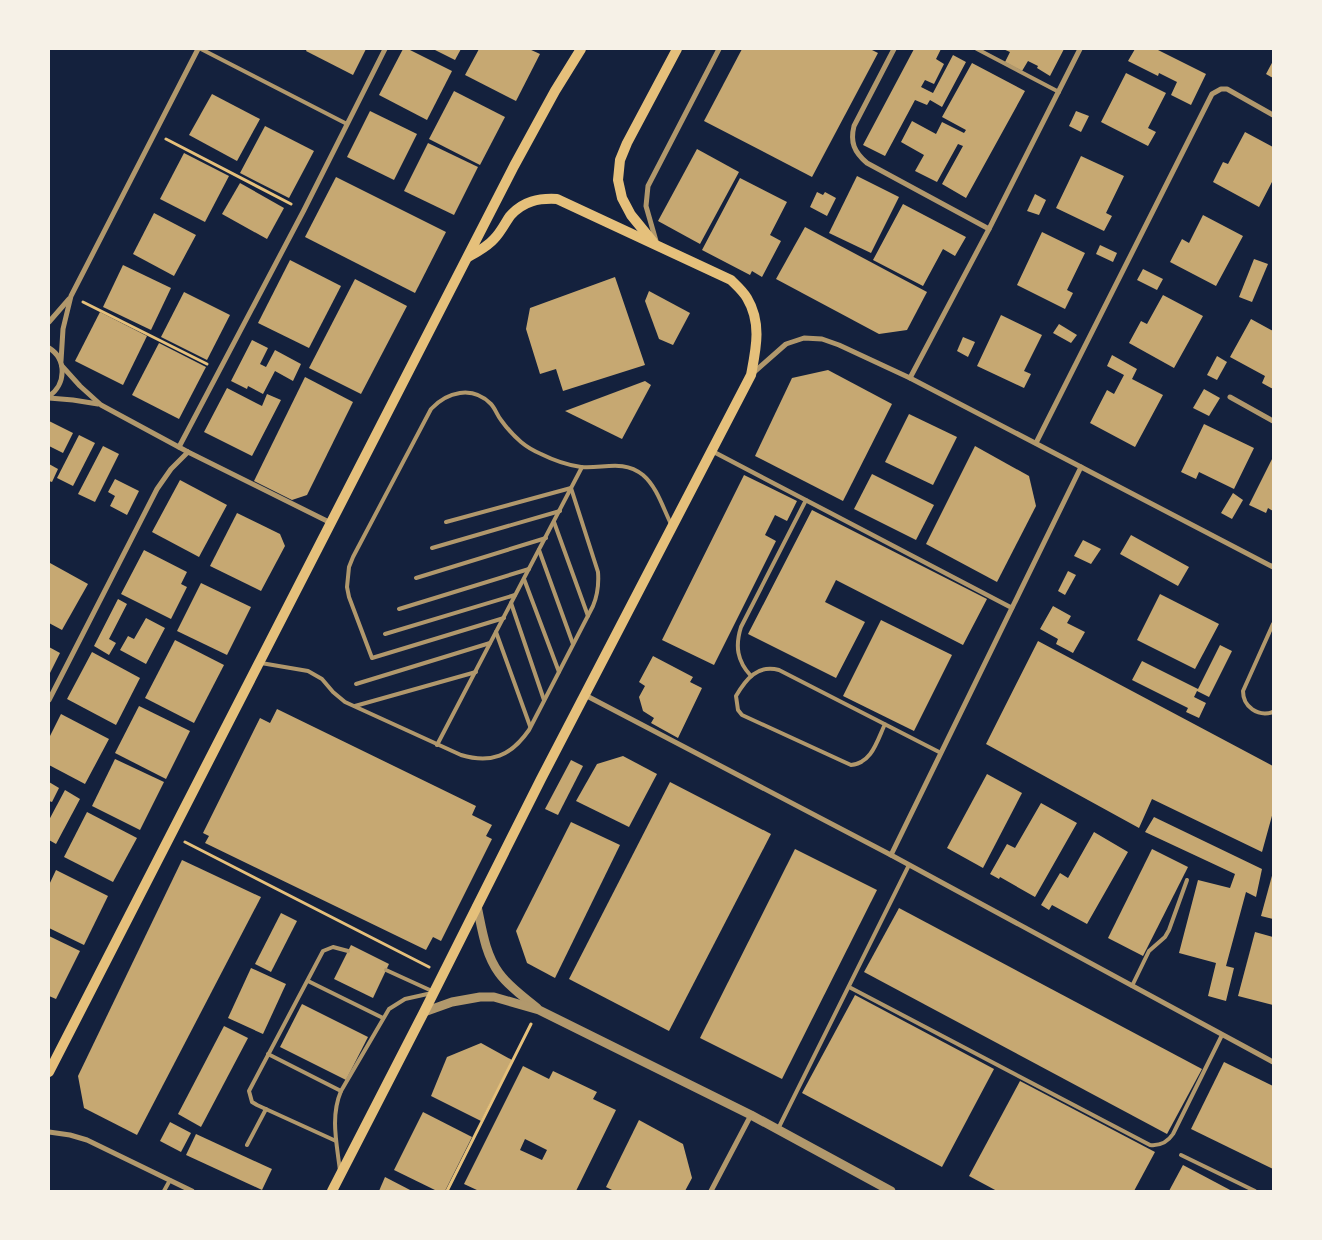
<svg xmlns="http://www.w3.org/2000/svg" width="1322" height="1240" font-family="'PT Sans Narrow',sans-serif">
	<rect width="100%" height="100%" fill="#14213d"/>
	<g fill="#c6a872" fill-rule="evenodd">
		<path d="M307 49H366L353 75 306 51Z"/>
		<path d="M403 49H408L452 71 427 120 379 95Z"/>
		<path d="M433 49H461L455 60Z"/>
		<path d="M479 49H529L540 54 516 101 465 75Z"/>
		<path d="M742 49H870L878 53 812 177 704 121Z"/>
		<path d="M914 49H941L936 59 944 64 934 84 925 80 921 87 933 93 953 55 966 62 942 107 930 100 927 105 915 100 885 156 863 145Z"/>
		<path d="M1003 49H1064L1050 76 1037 68 1038 66 1028 61 1022 71 1005 62 1010 52Z"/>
		<path d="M1135 49H1156L1206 74 1191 105 1171 95 1177 82 1159 73 1158 76 1128 61Z"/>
		<path d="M1273 61V78L1266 74Z"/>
		<path d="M972 63 1025 91 966 198 942 184 963 146 958 144 937 182 915 171 924 155 901 142 912 121 936 134 942 122 964 133 966 130 942 117Z"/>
		<path d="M1126 73 1166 93 1148 128 1156 132 1148 146 1101 122Z"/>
		<path d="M454 91 505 117 480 165 429 139Z"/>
		<path d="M212 94 260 119 237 161 189 135Z"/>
		<path d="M370 111 417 134 394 180 347 157Z"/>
		<path d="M1076 111 1089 116 1081 132 1069 126Z"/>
		<path d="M265 126 314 151 289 198 240 173Z"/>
		<path d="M1245 132 1273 147V180L1259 207 1213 182 1223 162 1228 164Z"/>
		<path d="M428 143 478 167 454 215 404 191Z"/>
		<path d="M697 149 739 172 700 244 658 221Z"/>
		<path d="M184 153 229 176 205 222 160 199Z"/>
		<path d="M1081 156 1124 176 1106 213 1112 216 1104 231 1056 208Z"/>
		<path d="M857 176 899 197 871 253 829 233Z"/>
		<path d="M336 177 446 232 415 293 305 237Z"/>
		<path d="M740 178 787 202 770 235 781 241 762 277 752 271 750 275 702 250Z"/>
		<path d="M240 183 284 208 267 239 222 214Z"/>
		<path d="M817 192 823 195 825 192 836 198 827 216 810 207Z"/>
		<path d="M1035 194 1046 200 1039 215 1027 211Z"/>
		<path d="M903 204 966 237 955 256 943 249 923 286 873 260Z"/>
		<path d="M154 213 196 235 174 276 133 254Z"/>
		<path d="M1203 215 1243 236 1216 286 1170 262 1182 239 1189 243Z"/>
		<path d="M805 227 927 292 907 330 879 334 776 279Z"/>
		<path d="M1042 232 1085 253 1067 290 1073 293 1065 309 1017 285Z"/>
		<path d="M1100 245 1117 253 1113 262 1096 254Z"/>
		<path d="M1254 259 1268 264 1252 302 1239 297Z"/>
		<path d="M290 260 341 286 309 348 258 323Z"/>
		<path d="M123 265 171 288 151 330 103 307Z"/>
		<path d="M1143 269 1163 279 1157 290 1137 280Z"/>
		<path d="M615 277 645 365 563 391 556 369 540 374 526 329 530 308Z"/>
		<path d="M355 279 407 306 361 394 309 368Z"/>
		<path d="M649 291 690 313 673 345 659 339 645 301Z"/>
		<path d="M184 292 230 315 207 360 161 337Z"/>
		<path d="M1163 295 1203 316 1174 368 1129 343 1141 321 1147 324Z"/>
		<path d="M100 312 147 336 123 385 75 361Z"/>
		<path d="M1001 315 1042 335 1024 371 1031 374 1024 388 977 366Z"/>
		<path d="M1251 319 1273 331V389L1262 383 1265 376 1230 357Z"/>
		<path d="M1059 324 1077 335 1071 343 1053 333Z"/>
		<path d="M963 337 975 342 968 357 957 351Z"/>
		<path d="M252 340 268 348 260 364 266 367 275 350 301 364 293 381 275 371 263 394 248 386 247 389 231 381Z"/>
		<path d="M159 343 206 367 179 419 132 395Z"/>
		<path d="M1112 355 1137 369 1132 379 1163 395 1135 447 1090 423 1107 390 1114 394 1124 375 1107 366Z"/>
		<path d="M1217 356 1227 362 1217 380 1207 375Z"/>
		<path d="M828 370 892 404 843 501 755 456 792 378Z"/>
		<path d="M305 377 353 402 307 495 292 500 254 481Z"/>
		<path d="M645 381 651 385 622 439 565 411Z"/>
		<path d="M227 388 262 406 267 394 281 400 252 456 204 432Z"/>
		<path d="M1204 389 1220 398 1209 416 1193 408Z"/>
		<path d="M909 414 957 437 933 485 885 462Z"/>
		<path d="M49 421 73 433 63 453 49 446Z"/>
		<path d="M1204 424 1254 448 1234 489 1199 472 1196 479 1181 472Z"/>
		<path d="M79 435 95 443 73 486 57 478Z"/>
		<path d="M103 446 119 454 95 502 78 494Z"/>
		<path d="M975 446 1029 476 1036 506 997 582 926 544Z"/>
		<path d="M1273 457V511L1268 508 1266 513 1249 505Z"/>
		<path d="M49 464 58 469 52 482 49 481Z"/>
		<path d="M872 474 934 505 916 540 854 509Z"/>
		<path d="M744 475 797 501 787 521 775 515 765 535 776 541 714 665 662 640Z"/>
		<path d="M115 479 139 491 127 515 110 506 115 496 108 492Z"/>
		<path d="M180 480 227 505 199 557 152 532Z"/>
		<path d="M1233 493 1243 500 1232 519 1221 513Z"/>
		<path d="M812 510 987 599 963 645 836 580 825 602 865 622 836 678 748 634Z"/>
		<path d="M237 513 280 534 285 546 261 591 210 566Z"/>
		<path d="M1131 535 1189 567 1178 586 1120 554Z"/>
		<path d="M1083 540 1101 549 1091 564 1074 556Z"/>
		<path d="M144 550 187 572 181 584 187 587 171 619 121 594Z"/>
		<path d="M50 563 88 584 62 630 49 623Z"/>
		<path d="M1068 571 1076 575 1065 595 1058 591Z"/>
		<path d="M201 583 251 607 227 655 177 631Z"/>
		<path d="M1160 594 1219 624 1195 669 1137 640Z"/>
		<path d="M118 599 127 604 109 639 116 643 109 655 94 646Z"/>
		<path d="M1053 606 1071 616 1067 623 1085 632 1073 653 1056 644 1058 639 1040 629Z"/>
		<path d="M146 618 165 628 146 664 120 650 128 636 134 639Z"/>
		<path d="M881 620 952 655 914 731 843 696Z"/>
		<path d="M175 640 224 665 194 723 145 698Z"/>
		<path d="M1038 641 1273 766V812L1262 852 1152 799 1139 828 986 744Z"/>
		<path d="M1220 645 1232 651 1209 697 1197 691 1194 697 1206 703 1199 718 1186 712 1188 708 1132 680 1142 661 1198 689Z"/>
		<path d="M49 647 60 653 49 675Z"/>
		<path d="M92 652 140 678 116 725 67 699Z"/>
		<path d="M653 656 693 677 690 682 702 688 678 738 651 723 654 718 643 711 639 697 645 686 639 682Z"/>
		<path d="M139 706 190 731 166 779 115 753Z"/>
		<path d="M277 709 476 806 472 815 492 825 486 836 492 839 441 941 433 937 426 950 205 843 209 836 203 833 260 718 270 723Z"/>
		<path d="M61 714 109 739 85 784 49 765V738Z"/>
		<path d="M623 756 657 774 629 827 576 801 597 764Z"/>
		<path d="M115 759 164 782 140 830 92 806Z"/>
		<path d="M571 760 583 766 558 815 545 809Z"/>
		<path d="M987 774 1022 793 983 868 947 848Z"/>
		<path d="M49 782 59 788 52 802 49 801Z"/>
		<path d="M670 782 771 834 669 1031 569 979Z"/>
		<path d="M65 790 80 799 56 844 49 840V820Z"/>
		<path d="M1041 803 1077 823 1035 897 1000 877 999 879 990 874 1007 844 1015 848Z"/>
		<path d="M87 812 137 838 113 882 64 857Z"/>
		<path d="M1154 817 1262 869 1256 897 1246 892 1226 966 1234 968 1226 1001 1208 996 1216 963 1179 953 1198 880 1230 888 1235 874 1145 832Z"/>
		<path d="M571 822 620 845 555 978 527 963 516 931Z"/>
		<path d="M1094 832 1128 852 1087 924 1052 905 1049 910 1041 905 1060 873 1068 878Z"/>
		<path d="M795 849 877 890 782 1079 700 1038Z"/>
		<path d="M1152 849 1188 867 1143 956 1108 938Z"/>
		<path d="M182 860 261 897 137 1135 84 1108 78 1076Z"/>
		<path d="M56 870 108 896 84 945 49 928V885Z"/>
		<path d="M1273 872V919L1261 916Z"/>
		<path d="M899 908 1202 1069 1167 1134 864 972Z"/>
		<path d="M281 913 297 921 271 972 255 964Z"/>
		<path d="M1255 932 1273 937V1005L1238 996Z"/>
		<path d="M49 936 80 951 56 999 49 996Z"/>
		<path d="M351 945 389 964 373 998 334 979Z"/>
		<path d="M251 968 286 984 263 1034 228 1018Z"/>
		<path d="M855 995 994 1069 942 1167 802 1093Z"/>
		<path d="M302 1004 368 1037 346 1080 280 1047Z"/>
		<path d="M224 1026 248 1038 201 1127 178 1114Z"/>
		<path d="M481 1043 512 1060 481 1121 431 1096 447 1057Z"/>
		<path d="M1224 1062 1273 1086V1169L1191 1129Z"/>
		<path d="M523 1066 549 1079 553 1071 597 1092 593 1099 616 1110 576 1191H479L464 1184ZM525 1139 547 1150 542 1160 520 1150Z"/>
		<path d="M1020 1081 1155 1152 1134 1191H997L969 1176Z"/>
		<path d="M423 1112 472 1137 445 1191H437L394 1170Z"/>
		<path d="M639 1120 683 1144 692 1178 685 1191H614L606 1187Z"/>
		<path d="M170 1122 191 1133 181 1152 160 1141Z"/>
		<path d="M196 1134 272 1169 262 1190 186 1155Z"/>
		<path d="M1183 1165 1232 1191H1169Z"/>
		<path d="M385 1177 412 1191H379Z"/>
	</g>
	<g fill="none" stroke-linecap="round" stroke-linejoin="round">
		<g stroke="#e5c07b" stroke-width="3">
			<path d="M166 139 291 204"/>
			<path d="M83 302 207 364"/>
			<path d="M185 842 429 967"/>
			<path d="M447 1191 531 1024"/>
		</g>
		<g stroke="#b1986c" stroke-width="4">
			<path d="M201 49 347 124"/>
			<path d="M977 49 1059 92"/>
			<path d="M554 522 588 616"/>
			<path d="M432 548 560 511"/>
			<path d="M539 550 573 644"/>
			<path d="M416 578 546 538"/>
			<path d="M524 579 559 672"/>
			<path d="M511 603 544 700"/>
			<path d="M399 609 529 569"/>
			<path d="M504 618 372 658 349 597 347 587 349 567 353 557 431 409C447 392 472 385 491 404 495 408 497 415 501 420 506 427 514 436 521 442 527 447 534 451 541 454 553 460 567 465 581 467 603 469 623 459 643 475 657 487 663 508 671 524"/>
			<path d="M1273 624 1243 691C1243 707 1258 717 1273 712"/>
			<path d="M496 632 530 726"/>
			<path d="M385 634 515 595"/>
			<path d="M261 663 308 671 322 679 333 692 345 702 461 755C491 764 511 756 529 730L593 606C598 594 599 585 598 572L571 488 446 522"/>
			<path d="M751 676C737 661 735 646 741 627L806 500"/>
			<path d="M356 684 490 643"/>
			<path d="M355 706 476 672"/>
			<path d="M885 724C877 741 872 763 851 765L742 715 738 710 736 696C746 679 758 664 779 670L941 753"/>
			<path d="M437 745 582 467"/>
			<path d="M386 970 432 991"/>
			<path d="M308 981 383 1018"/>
			<path d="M1132 986 1149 951 1165 937 1169 930 1187 880"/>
			<path d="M849 987 1150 1145C1160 1146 1167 1143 1173 1134L1222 1035"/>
			<path d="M268 1054 341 1091"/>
			<path d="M778 1129 909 865"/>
			<path d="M336 1141 257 1105 252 1102 249 1091 323 951 333 947 348 951"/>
			<path d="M247 1145 266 1109"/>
			<path d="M1181 1155 1255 1191"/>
			<path d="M340 1171C337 1144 330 1117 341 1091L389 1009 405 999 432 993"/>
			<path d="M164 1191 170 1180"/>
		</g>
		<path stroke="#b1986c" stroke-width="4.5" d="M712 451 1012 608"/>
		<g stroke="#b1986c" stroke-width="5">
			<path d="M894 49 854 126C850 142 854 152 867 163L989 229"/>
			<path d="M656 241 646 206 648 186 719 49"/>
			<path d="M49 322 69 299"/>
			<path d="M49 348C67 359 66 385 49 396"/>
			<path d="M61 361 63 329 71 296 198 49"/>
			<path d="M62 366 80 386 101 405 188 452 331 523"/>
			<path d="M753 373 786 344 804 338 822 339 839 345 910 378 1273 567"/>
			<path d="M910 378 989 229 1080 49"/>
			<path d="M1230 397 1273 421"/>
			<path d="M49 398 73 400 98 404"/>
			<path d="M1036 443 1212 94 1221 89H1227L1273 115"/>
			<path d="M179 447 304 210 385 49"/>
			<path d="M585 695 891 855 1273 1062"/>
			<path d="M49 700 157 489 171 469 188 452"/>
			<path d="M891 855 1081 467"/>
			<path d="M49 1132 70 1135 87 1140 192 1191"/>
			<path d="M711 1191 751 1115"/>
		</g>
		<g stroke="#b1986c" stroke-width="9">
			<path d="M477 906C482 929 485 954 499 973 509 987 524 997 537 1008"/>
			<path d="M424 1012 452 1002 480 997H494L539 1010 751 1115 891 1191"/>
		</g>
		<g stroke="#e5c07b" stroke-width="10">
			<path d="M653 242 631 215 622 198 618 180 620 160 627 143 677 49"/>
			<path d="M49 1072 514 166 555 91 581 49"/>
			<path d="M332 1191 424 1012 541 779 751 375C756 349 762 323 747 298 743 291 736 285 731 280L557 199C539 198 523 201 510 216 505 223 501 232 494 239 487 247 477 252 468 257"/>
		</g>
	</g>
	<rect width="1322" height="1240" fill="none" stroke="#f6f1e7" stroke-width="100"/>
</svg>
